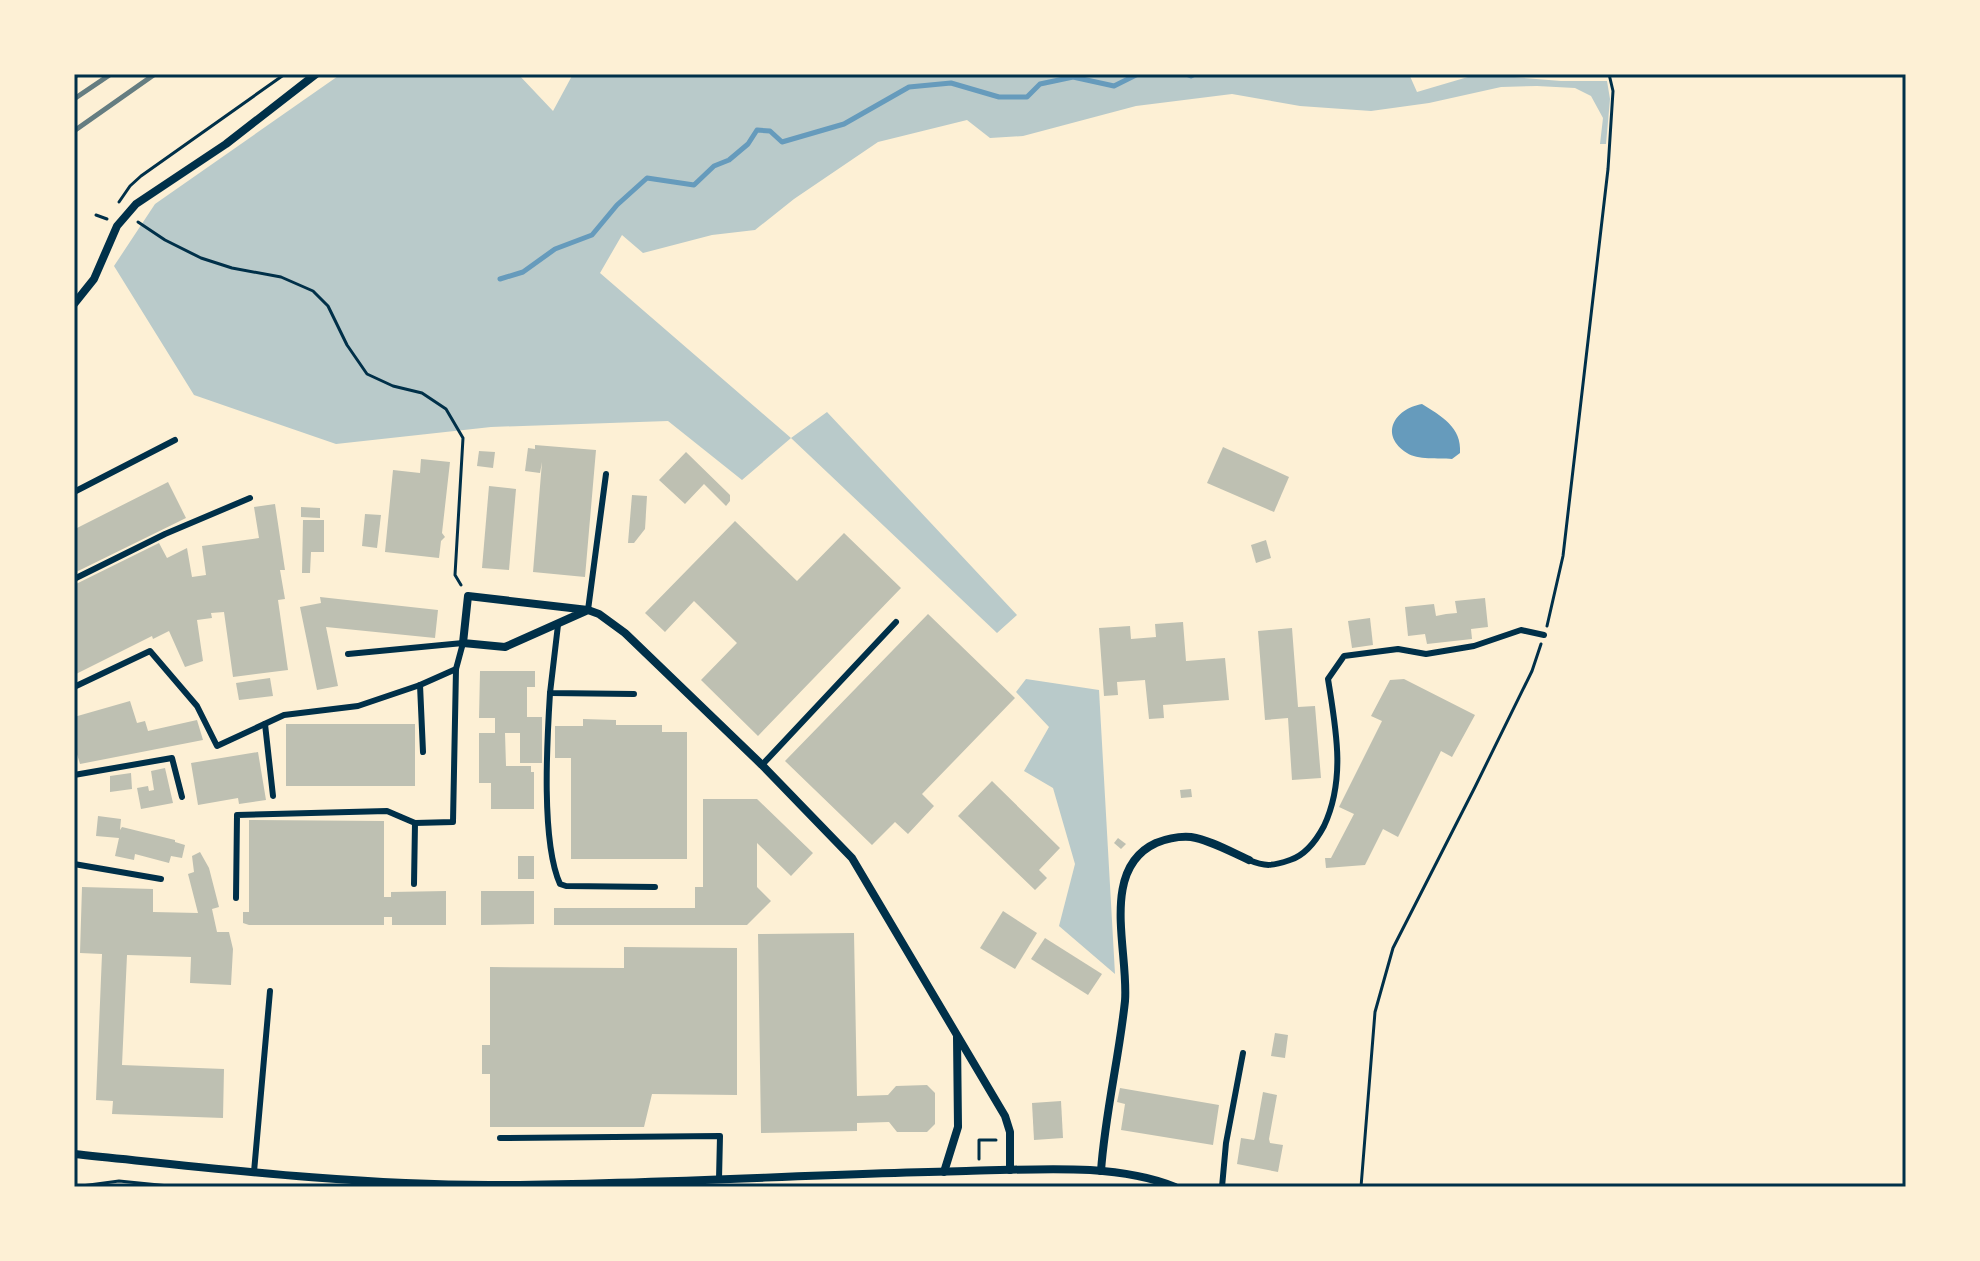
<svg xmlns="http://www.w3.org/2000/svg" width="1980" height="1261" font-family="Arial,sans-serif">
	<rect width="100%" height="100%" fill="#fdf0d5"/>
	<g fill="#b9caca">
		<path d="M341 74H518L553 111 573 74H1409L1417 92 1478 74 1561 81H1607L1610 99 1606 144H1600L1603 118 1591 96 1575 88 1537 86 1501 87 1429 103 1371 111 1300 106 1232 94 1136 106 1023 136 990 138 967 120 878 142 794 199 755 230 712 235 643 253 622 235 600 273 791 438 827 412 1017 615 997 633 791 438 742 480 668 421 491 427 336 444 194 395 114 266 155 204Z"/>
		<path d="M1026 679 1099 690 1115 974 1059 926 1075 864 1053 788 1024 771 1049 727 1016 692Z"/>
	</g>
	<path fill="#669bbc" d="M1422 404C1441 416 1462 427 1460 453L1452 459C1439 458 1417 460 1407 453 1379 435 1394 409 1422 404Z"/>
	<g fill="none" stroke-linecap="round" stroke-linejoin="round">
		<g stroke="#669bbc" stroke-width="5">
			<path d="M1186 74 1191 76 1195 74"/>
			<path d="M500 279 523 272 555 249 592 235 617 205 647 178 694 185 714 166 729 160 748 144 757 130 770 131 782 142 844 124 909 87 951 83 999 97H1027L1040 84 1073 77 1114 86 1138 74"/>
		</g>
	</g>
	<g fill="#bec0b2">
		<path d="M535 445 596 450 585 577 533 572 542 462 540 473 525 471 528 448 535 449Z"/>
		<path d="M1223 447 1289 477 1274 512 1207 483Z"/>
		<path d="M479 451 495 452 493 468 477 466Z"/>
		<path d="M686 452 730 495V501L726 506 704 484 685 504 659 480Z"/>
		<path d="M421 459 450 462 442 533 445 537 441 541 439 558 385 552 393 470 420 473Z"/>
		<path d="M168 482 186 518 74 573V522L77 528Z"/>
		<path d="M489 486 516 489 509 570 482 568Z"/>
		<path d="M632 495 647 496 645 529 634 543H628Z"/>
		<path d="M275 504 285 570H280L285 599 278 600 288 670 233 677 224 612 211 613 212 618 197 620 203 661 185 667 169 631 153 639 152 636 74 675V585L159 543 167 558 187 548 192 577 206 575 202 546 259 538 254 507Z"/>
		<path d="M301 507 320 508V518L301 517Z"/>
		<path d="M365 514 381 515 377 548 362 546Z"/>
		<path d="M303 520H324V552H311L310 573H302Z"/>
		<path d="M735 521 797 581 844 533 901 588 758 736 701 680 737 643 694 601 665 632 645 613Z"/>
		<path d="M1266 540 1271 558 1256 563 1251 545Z"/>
		<path d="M320 597 438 610 435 638 326 627 338 686 317 690 300 607 321 603Z"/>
		<path d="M1485 598 1488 627 1471 629 1472 639 1427 644 1425 634 1408 636 1405 607 1434 604 1436 616 1446 614 1457 613 1455 601Z"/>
		<path d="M928 614 1015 698 922 794 934 806 908 834 895 822 872 845 785 761Z"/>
		<path d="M1370 618 1373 645 1352 648 1348 621Z"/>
		<path d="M1183 622 1186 661 1225 658 1229 700 1163 705 1164 718 1149 719 1145 680 1117 682 1118 695 1104 696 1099 628 1130 626 1131 639 1156 637 1155 624Z"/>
		<path d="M1292 628 1298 707 1315 706 1321 778 1292 780 1288 718 1265 720 1258 631Z"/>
		<path d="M480 671H535V687H527V717H542V763H520V733H505L506 766H531V772H534V809H491V783H479V733H495V718H479Z"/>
		<path d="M270 678 273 696 239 700 236 683Z"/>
		<path d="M1404 679 1475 715 1452 757 1441 751 1398 837 1383 829 1365 865 1326 868 1325 858H1331L1354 814 1339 807 1382 721 1371 716 1390 680Z"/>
		<path d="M130 701 137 723 145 721 148 731 197 720 203 740 80 764 76 751 74 752V717Z"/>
		<path d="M583 719 616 720V725H662V732H687V859H571V758H555V726H583Z"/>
		<rect x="286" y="724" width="129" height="62"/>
		<path d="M258 752 266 800 239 804 238 798 198 805 191 763Z"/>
		<path d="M165 768 173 803 141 809 137 788 148 786 149 791 154 790 151 771Z"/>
		<path d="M131 773 132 789 110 792V776Z"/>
		<path d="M992 781 1060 848 1039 870 1047 878 1035 890 958 816Z"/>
		<path d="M1191 789 1192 797 1181 798 1180 790Z"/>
		<path d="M703 799H757L813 853 791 876 757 843V887L771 901 747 925H554V908H695V887H703Z"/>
		<path d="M98 816 121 819 120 830 122 827 175 840V842L185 845 182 858 171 856 169 863 135 854 134 860 115 856 119 838 96 836Z"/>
		<path d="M249 820 384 821V897H391V892L446 891V925H392V917H384V925H249L243 923V912H249Z"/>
		<path d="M1118 838 1126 844 1121 849 1114 843Z"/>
		<path d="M200 852 209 868 219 907 212 909 217 932H229L233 949 231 985 190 983 191 957 127 955 122 1065 224 1069 223 1118 112 1114 113 1101 96 1100 102 954 80 953 82 887 153 889V912L198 913 188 874 194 872 192 856Z"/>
		<rect x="518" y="856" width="16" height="23"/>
		<path d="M481 891H534V924L481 925Z"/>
		<path d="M1003 911 1037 933 1015 969 980 948Z"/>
		<path d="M854 933 857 1096 888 1095 896 1086 927 1085 935 1093V1124L927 1132H897L889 1122 857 1123V1131L761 1133 758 934Z"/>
		<path d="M1045 938 1102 974 1088 995 1031 959Z"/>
		<path d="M624 947 737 948V1095L652 1094 644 1127H490V1074H482V1045H490V967L624 968Z"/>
		<path d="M1275 1033 1288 1035 1285 1058 1271 1056Z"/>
		<path d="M1120 1088 1219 1105 1213 1145 1121 1130 1125 1104 1117 1102Z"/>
		<path d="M1263 1092 1277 1095 1269 1139 1270 1143 1283 1145 1278 1172 1237 1164 1241 1138 1254 1140 1255 1137Z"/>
		<path d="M1061 1101 1063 1138 1034 1140 1032 1103Z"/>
	</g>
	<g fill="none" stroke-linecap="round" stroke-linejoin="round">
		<g stroke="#003049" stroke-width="3">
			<path d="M119 202 130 186 141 176 285 74"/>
			<path d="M96 215 107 219"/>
			<path d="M138 222 165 240 201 258 232 268 281 277 313 291 328 306 347 345 367 374 393 386 422 393 446 409 463 438 455 575 461 585"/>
			<path d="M1547 626 1563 556 1608 169 1613 91 1609 74"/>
			<path d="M979 1159V1140H996"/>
			<path d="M74 1187 119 1181 179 1187"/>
			<path d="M1361 1187 1375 1012 1393 948 1475 787 1532 671 1541 644"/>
		</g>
		<g stroke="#003049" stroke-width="6">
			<path d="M74 492 175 440"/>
			<path d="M74 579 165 534 250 498"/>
			<path d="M588 610 606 474"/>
			<path d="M558 625 550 693 634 694"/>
			<path d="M420 685 423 752"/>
			<path d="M74 687 150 651 197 706 217 746 284 715 358 706 420 685 456 669"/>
			<path d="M550 693C547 741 541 842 560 884L566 886 655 887"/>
			<path d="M265 724 273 796"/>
			<path d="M762 765 896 622"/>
			<path d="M74 775 172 758 182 797"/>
			<path d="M1249 860C1265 867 1273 866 1290 860 1306 855 1316 841 1324 826 1346 779 1336 729 1328 679L1344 656 1398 649 1426 654 1474 646 1521 630 1544 635"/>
			<path d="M74 864 161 879"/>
			<path d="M414 884 415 823"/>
			<path d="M236 898 237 815 387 811 415 823 453 822 456 669 463 643 348 654"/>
			<path d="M500 1138 720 1136 719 1179"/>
			<path d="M254 1172 270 991"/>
			<path d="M1222 1187 1226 1143 1243 1053"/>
		</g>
		<g stroke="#003049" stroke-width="8">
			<path d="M74 304 94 279 117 226 136 204 226 144 316 74"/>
			<path d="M588 610 505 647 463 643 468 596 588 610 599 614 625 633 762 765 852 858 1005 1116 1010 1132V1170"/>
			<path d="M74 1154C212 1168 350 1185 489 1185 648 1185 807 1174 966 1171 1031 1170 1114 1162 1175 1187"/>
			<path d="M1101 1171C1105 1114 1119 1058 1125 1001 1129 952 1099 869 1156 843 1166 839 1179 836 1191 837 1210 840 1231 852 1249 860"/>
			<path d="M944 1172 958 1127 957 1037"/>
		</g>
		<g stroke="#657d81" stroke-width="5">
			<path d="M74 77 78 74"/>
			<path d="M74 99 111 74"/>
			<path d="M74 131 155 74"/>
		</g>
	</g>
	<rect width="1980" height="1261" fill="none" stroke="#fdf0d5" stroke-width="152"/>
	<rect x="76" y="76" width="1828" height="1109" fill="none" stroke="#003049" stroke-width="3"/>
</svg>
